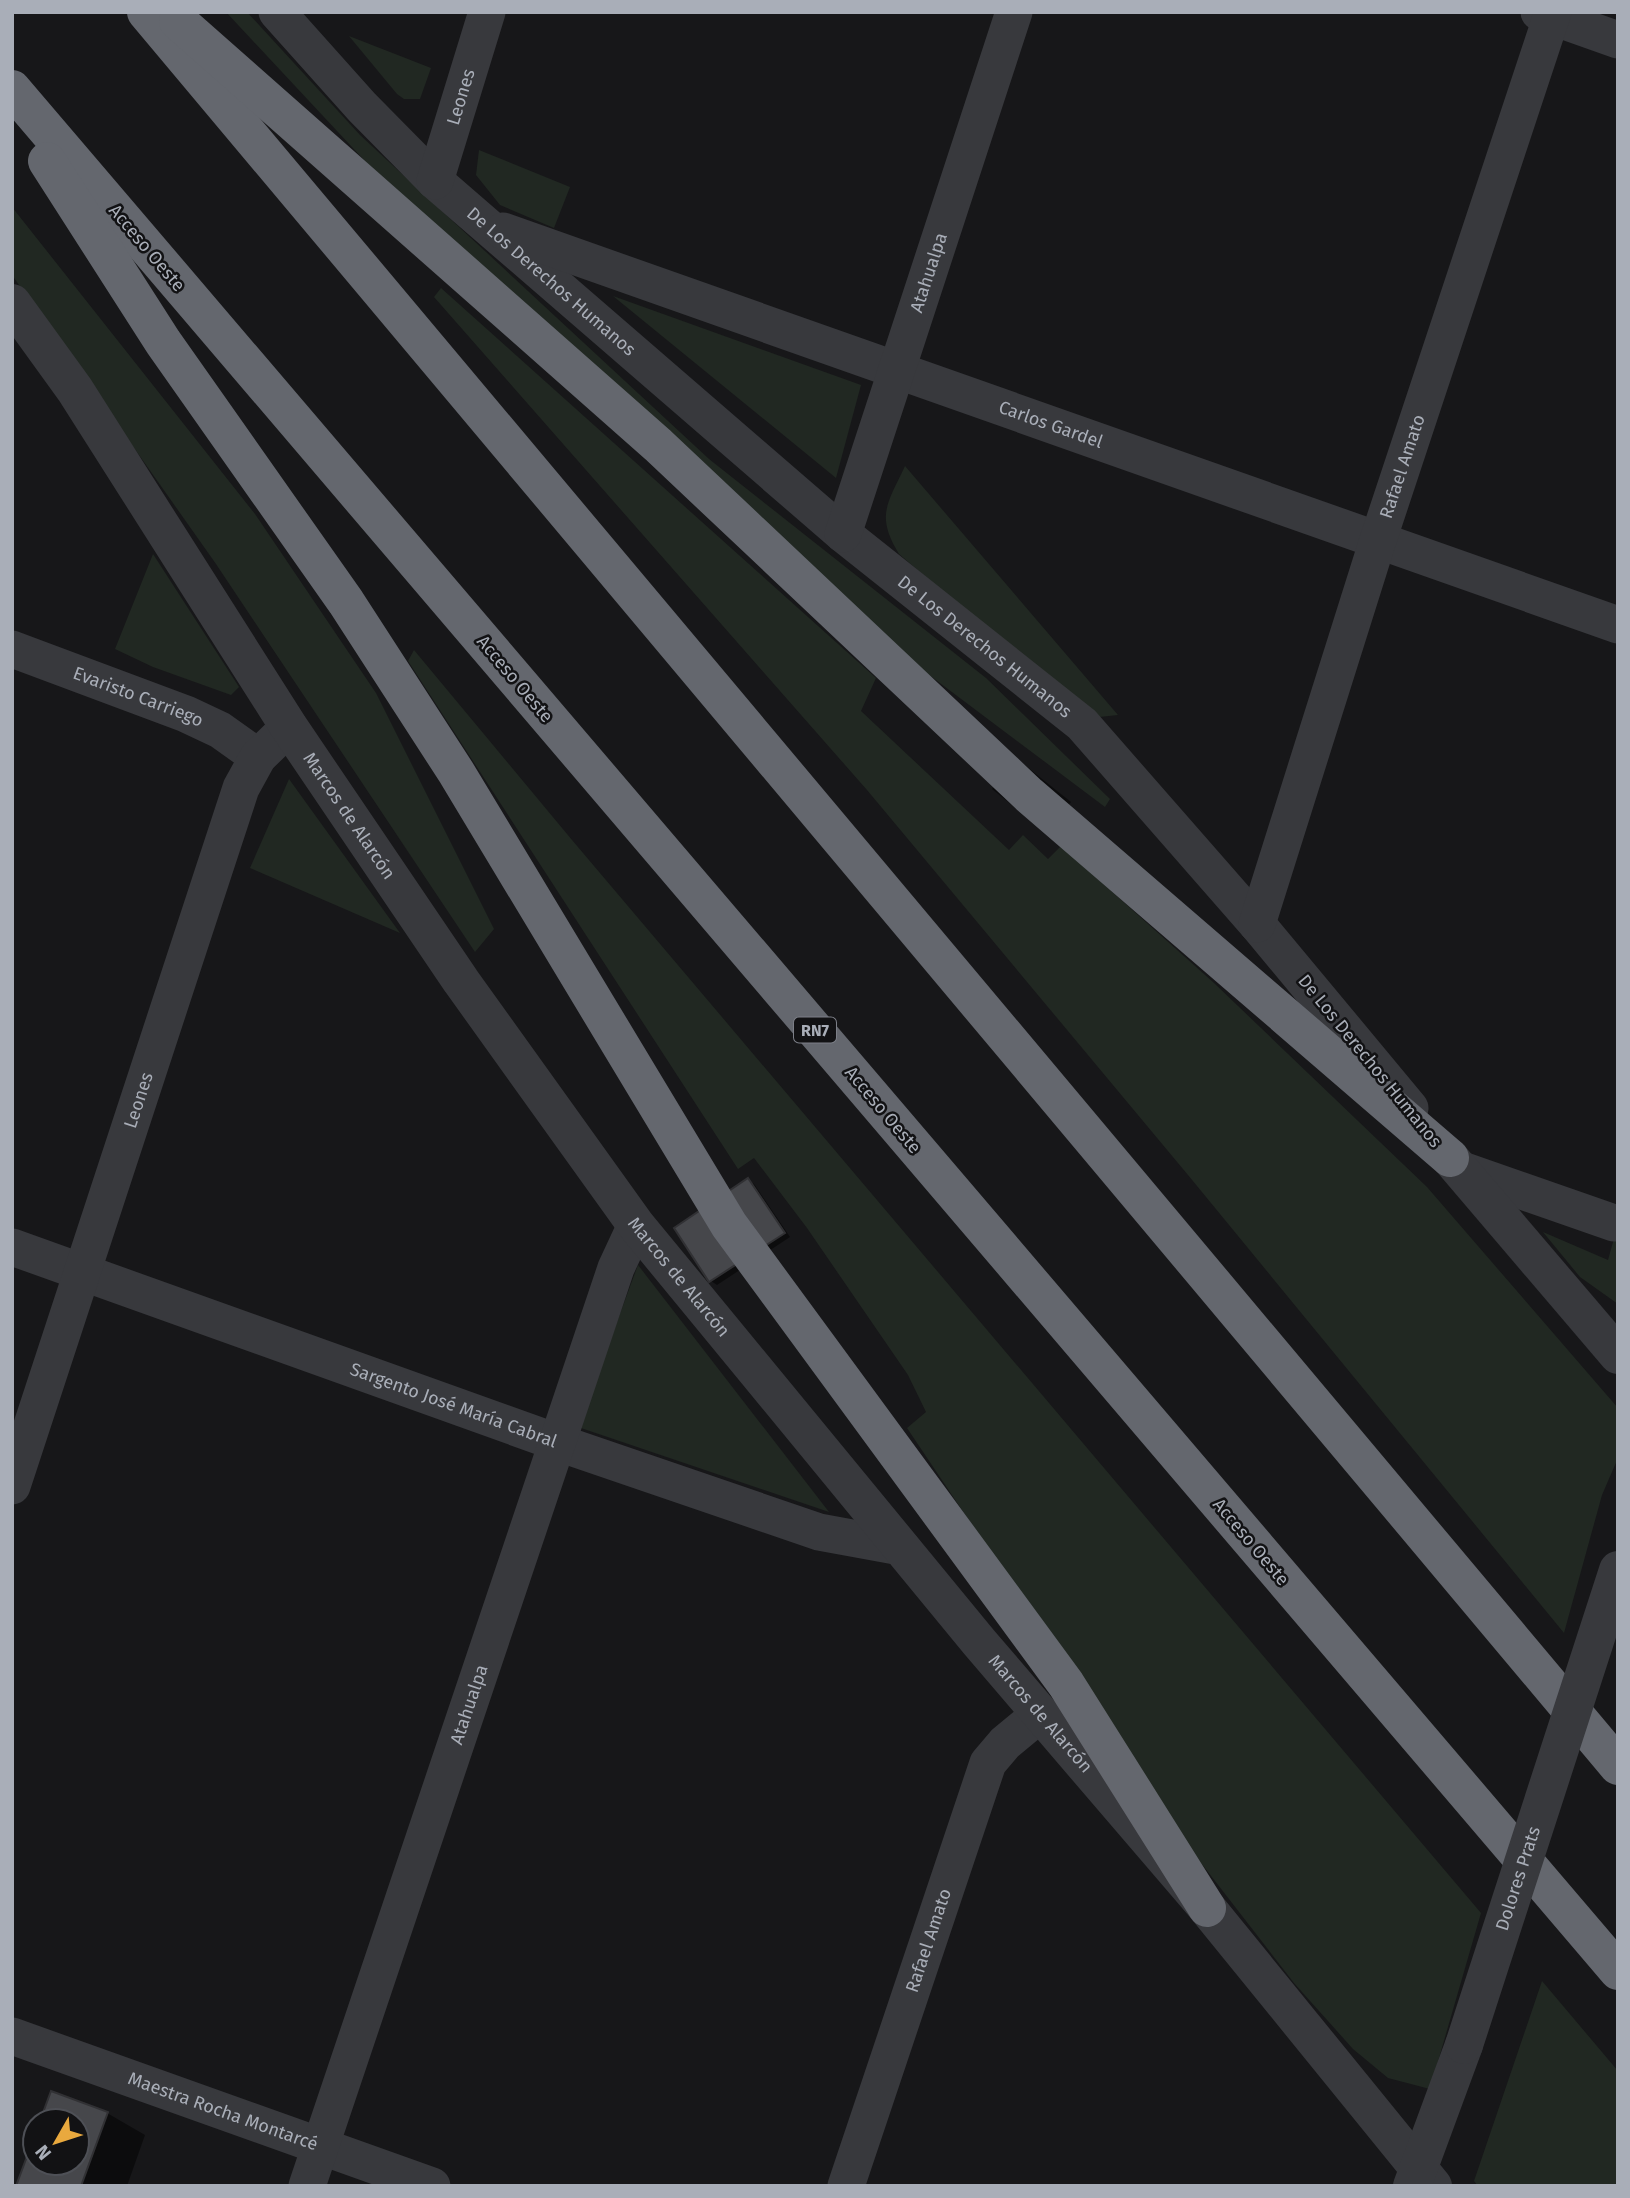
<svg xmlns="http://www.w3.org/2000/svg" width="1630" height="2198" font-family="'Fira Sans',sans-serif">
	<rect width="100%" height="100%" fill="#171719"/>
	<g fill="#212822">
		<path d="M226 12H247L360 135 709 459 986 678 1110 799 1105 807 904 656 379 176Z"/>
		<path d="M349 36 431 68 420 99H404L397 94Z"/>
		<path d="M479 150 570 187 554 228 500 205 476 175Z"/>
		<path d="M12 207 255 514 376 693 494 929 475 952 216 564 12 275Z"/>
		<path d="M441 288 876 678 861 711 1009 850 1023 835 1048 859 1061 846 1214 983 1427 1187 1618 1408V1458L1602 1495 1564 1633 1188 1175 867 790 434 297Z"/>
		<path d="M613 296 861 385 836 478Z"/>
		<path d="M905 466 1118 715 1090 718 899 554C875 515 888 503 905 466Z"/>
		<path d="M153 554 239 687 231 695 153 667 115 649Z"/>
		<path d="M414 650 572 840 1481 1913 1430 2089 1388 2078 1353 2049 1294 1983 1184 1841 907 1428 926 1412 908 1375 807 1228 754 1158 738 1169 408 661Z"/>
		<path d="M289 779 400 933 250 868Z"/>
		<path d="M1618 1224V1304L1580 1277 1543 1232 1608 1260Z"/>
		<path d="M638 1265 829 1512 578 1427Z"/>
		<path d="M1542 1981 1618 2071V2186H1478L1474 2181Z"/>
	</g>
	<g fill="#0007">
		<path d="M1017 759 1071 802 1046 832 992 789Z"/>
		<path d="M748 1180 754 1184 790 1237 717 1285 711 1281Z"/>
		<path d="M107 2113 145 2135 127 2186H18L35 2140V2163H77V2121H42Z"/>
	</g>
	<g fill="#46474b" stroke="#313134" stroke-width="2">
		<path d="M748 1178 785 1233 709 1282 674 1228Z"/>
		<path d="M51 2091 108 2112 81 2186H16L35 2135V2163H77V2121H40Z"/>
	</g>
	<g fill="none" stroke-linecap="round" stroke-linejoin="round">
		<g stroke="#38393d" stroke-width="37">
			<path id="s1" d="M277 12 362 107 435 181 843 534 1082 724 1257 924 1410 1108"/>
			<path d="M1539 12 1618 40"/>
			<path id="s2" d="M435 181 487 12"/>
			<path id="s3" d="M503 231 1618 625"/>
			<path id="s4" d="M843 534 1014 12"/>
			<path id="s5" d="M12 649 186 714 220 730 258 757"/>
			<path id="s6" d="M1257 924 1378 540 1553 12"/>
			<path d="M1462 1170 1614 1223"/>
			<path id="s7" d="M12 1247 559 1443 819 1532 901 1547"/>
			<path id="s8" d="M12 1486 241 788 258 757 289 727"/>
			<path id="s9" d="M12 2036 432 2186"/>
			<path id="s10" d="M307 2186 616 1268 636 1225"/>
			<path id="s11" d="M846 2186 988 1763 1005 1743 1040 1714"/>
		</g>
		<g stroke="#38393d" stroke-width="38">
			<path id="s12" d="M12 303 75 390 289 727 461 981 636 1225 979 1642 1207 1908 1433 2186"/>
			<path d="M1450 1158 1618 1355"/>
			<path d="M1412 2186 1464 2045"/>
		</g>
		<g stroke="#64676e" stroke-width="38">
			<path d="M146 12 1618 1766"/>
			<path d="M178 21 658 445 1029 795 1450 1158"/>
			<path d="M12 89 1618 1971"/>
			<path d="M47 161 163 342 346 602 456 772 729 1225 1066 1684 1207 1908"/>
		</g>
		<path stroke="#38393d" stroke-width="38" id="s13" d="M1464 2045 1618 1570"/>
	</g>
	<g text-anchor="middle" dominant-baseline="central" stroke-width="5" stroke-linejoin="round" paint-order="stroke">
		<rect fill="#121214" stroke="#7c7f87" stroke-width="2" x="794" y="1017.5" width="42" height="25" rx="5"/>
		<g font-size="16" font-weight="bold" fill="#a9aeb8">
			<text x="815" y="1030">RN7</text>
		</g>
		<g font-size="18" fill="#a9aeb8" stroke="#121214">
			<text stroke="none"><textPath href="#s2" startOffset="88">Leones</textPath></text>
			<text transform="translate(147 248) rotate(50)">Acceso Oeste</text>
			<text stroke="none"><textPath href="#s4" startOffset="275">Atahualpa</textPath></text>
			<text stroke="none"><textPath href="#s1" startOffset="385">De Los Derechos Humanos</textPath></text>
			<text stroke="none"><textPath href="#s3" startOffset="581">Carlos Gardel</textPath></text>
			<text stroke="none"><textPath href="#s6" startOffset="480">Rafael Amato</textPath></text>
			<text stroke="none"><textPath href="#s1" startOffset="952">De Los Derechos Humanos</textPath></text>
			<text transform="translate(515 679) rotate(50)">Acceso Oeste</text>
			<text stroke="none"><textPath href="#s5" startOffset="135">Evaristo Carriego</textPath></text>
			<text stroke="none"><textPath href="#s12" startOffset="614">Marcos de Alarcón</textPath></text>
			<text transform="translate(1370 1061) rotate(51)">De Los Derechos Humanos</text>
			<text stroke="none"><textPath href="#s8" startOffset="406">Leones</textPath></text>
			<text transform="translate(883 1110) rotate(50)">Acceso Oeste</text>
			<text stroke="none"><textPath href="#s12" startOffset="1181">Marcos de Alarcón</textPath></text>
			<text stroke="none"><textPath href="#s7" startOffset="469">Sargento José María Cabral</textPath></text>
			<text transform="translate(1251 1542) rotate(50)">Acceso Oeste</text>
			<text stroke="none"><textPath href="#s10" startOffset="508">Atahualpa</textPath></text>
			<text stroke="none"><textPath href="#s12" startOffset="1748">Marcos de Alarcón</textPath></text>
			<text stroke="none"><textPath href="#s13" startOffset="175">Dolores Prats</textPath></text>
			<text stroke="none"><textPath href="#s11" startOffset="259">Rafael Amato</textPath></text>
			<text stroke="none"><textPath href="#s9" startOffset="224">Maestra Rocha Montarcé</textPath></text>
		</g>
	</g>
	<rect width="1630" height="2198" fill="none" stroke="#a9aeb8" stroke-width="28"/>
	<g transform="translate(56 2142) rotate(231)"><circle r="33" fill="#121214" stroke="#4e5056" stroke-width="2"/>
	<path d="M0-5L12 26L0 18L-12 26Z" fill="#e9a93e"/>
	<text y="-10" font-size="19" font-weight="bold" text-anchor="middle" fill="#a9aeb8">N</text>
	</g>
</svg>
